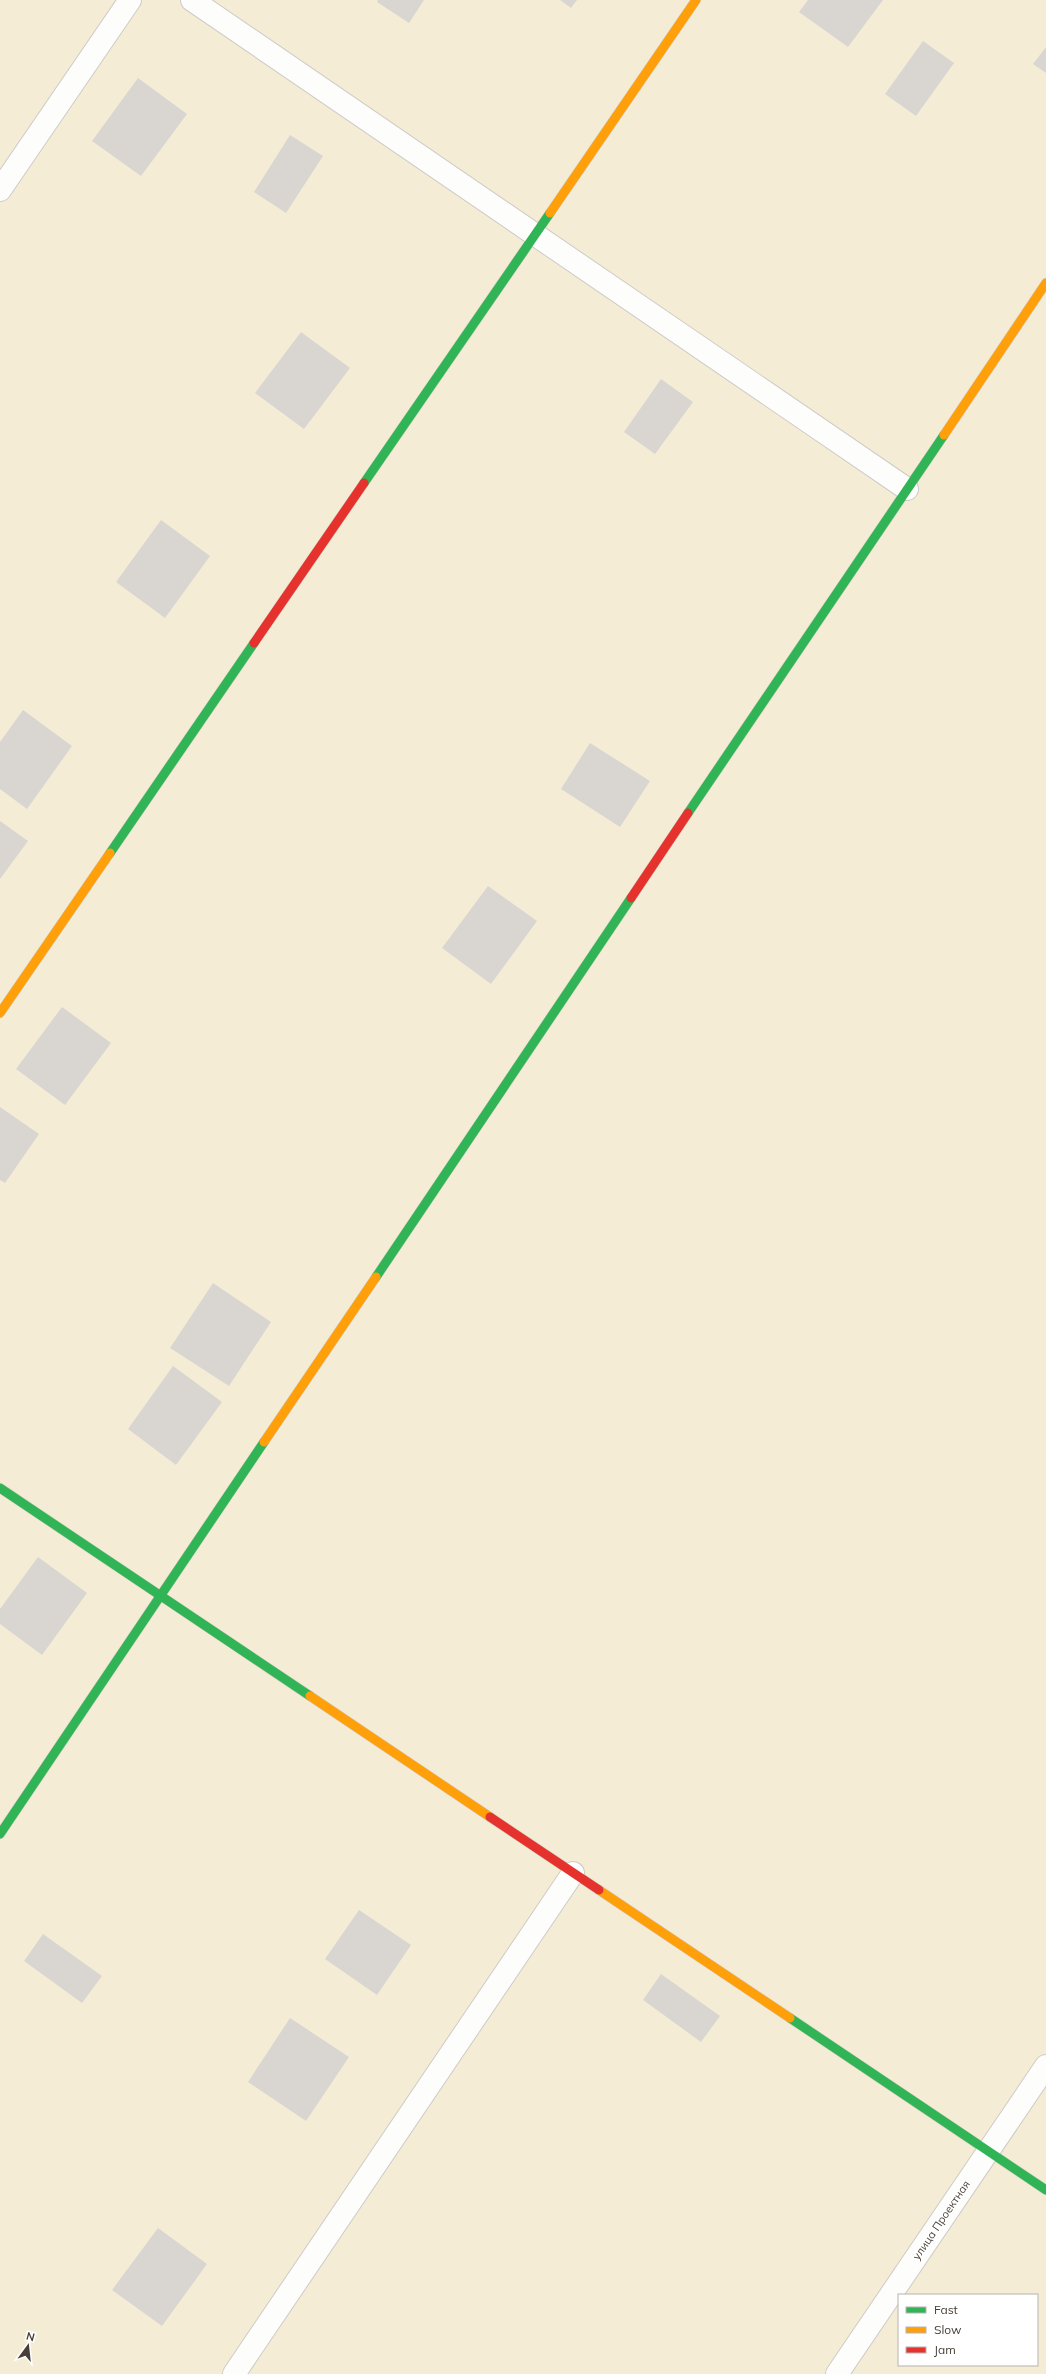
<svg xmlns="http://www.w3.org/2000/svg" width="1046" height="2374" font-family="Mulish,sans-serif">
	<rect width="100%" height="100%" fill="#f1efeb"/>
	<path fill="#f5ecd6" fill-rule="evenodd" d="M0 0H1046V2374H0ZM899 2295H1037V2365H899Z"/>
	<g fill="#d9d6d2">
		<path d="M378 0H424L409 23 377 2Z"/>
		<path d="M560 0H577L571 8Z"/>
		<path d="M808 0H883L848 47 799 12Z"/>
		<path d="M923 41 954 63 916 116 885 94Z"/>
		<path d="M1046 47V73L1033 64Z"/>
		<path d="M138 78 187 114 141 176 92 141Z"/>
		<path d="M290 135 323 156 286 213 254 192Z"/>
		<path d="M301 332 350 368 304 429 255 393Z"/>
		<path d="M661 379 693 402 655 454 624 432Z"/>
		<path d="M161 520 210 556 165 618 116 582Z"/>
		<path d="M23 710 72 746 27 809 0 789V742Z"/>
		<path d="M590 743 650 781 620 827 561 789Z"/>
		<path d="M0 821 28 841 0 879Z"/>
		<path d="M488 886 537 921 491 984 442 948Z"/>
		<path d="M62 1007 111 1043 65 1105 16 1069Z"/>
		<path d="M0 1107 39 1134 5 1183 0 1180Z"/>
		<path d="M213 1283 271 1322 229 1386 170 1348Z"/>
		<path d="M173 1366 222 1402 176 1465 128 1429Z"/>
		<path d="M38 1557 87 1593 42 1655 0 1624V1609Z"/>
		<path d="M359 1910 411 1945 377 1995 325 1959Z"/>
		<path d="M43 1934 102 1976 82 2003 24 1961Z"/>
		<path d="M661 1974 720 2016 701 2042 643 2000Z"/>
		<path d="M290 2018 349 2057 306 2121 248 2082Z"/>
		<path d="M158 2228 207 2264 162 2326 112 2290Z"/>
	</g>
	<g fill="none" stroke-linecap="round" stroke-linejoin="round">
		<defs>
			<g id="street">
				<path d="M192 0 907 489"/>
				<path d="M0 190 130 0"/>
				<path d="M234 2374 573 1873"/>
				<path d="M837 2374 1046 2066"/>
			</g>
			<g id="fast">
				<path d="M364 483 550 213"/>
				<path d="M688 813 944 435"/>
				<path d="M110 853 254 643"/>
				<path d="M376 1277 631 898"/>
				<path d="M0 1488 310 1696"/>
				<path d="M0 1834 264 1442"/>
				<path d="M790 2018 1046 2190"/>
			</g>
			<g id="slow">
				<path d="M550 213 696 0"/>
				<path d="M944 435 1046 283"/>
				<path d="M0 1013 110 853"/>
				<path d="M264 1442 376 1277"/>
				<path d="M310 1696 490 1817"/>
				<path d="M599 1890 790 2018"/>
			</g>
			<g id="jam">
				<path d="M254 643 364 483"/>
				<path d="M631 898 688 813"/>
				<path d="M490 1817 599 1890"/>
			</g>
		</defs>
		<use href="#street" stroke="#cecbc7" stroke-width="24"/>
		<use href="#fast" stroke="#d0cbc2" stroke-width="10"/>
		<use href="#slow" stroke="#d0cbc2" stroke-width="10"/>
		<use href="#jam" stroke="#d0cbc2" stroke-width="10"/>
		<use href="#street" stroke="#fdfdfc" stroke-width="22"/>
		<use href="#fast" stroke="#30b455" stroke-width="9"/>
		<use href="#slow" stroke="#ff9f0a" stroke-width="9"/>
		<use href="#jam" stroke="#e5322d" stroke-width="9"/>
	</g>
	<g text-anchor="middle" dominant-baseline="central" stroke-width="3" stroke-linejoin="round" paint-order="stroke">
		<g font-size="11" fill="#484037" stroke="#fff">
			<text transform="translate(941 2220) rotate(-56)">улица Проектная</text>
		</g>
	</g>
	<rect x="898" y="2294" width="140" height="72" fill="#ffffff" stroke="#b6b3af"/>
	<rect x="906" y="2307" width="20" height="6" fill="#30b455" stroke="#b6b3af"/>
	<text x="934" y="2314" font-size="12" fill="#484037">Fast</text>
	<rect x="906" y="2327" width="20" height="6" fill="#ff9f0a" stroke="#b6b3af"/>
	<text x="934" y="2334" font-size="12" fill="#484037">Slow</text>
	<rect x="906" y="2347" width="20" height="6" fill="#e5322d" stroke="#b6b3af"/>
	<text x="934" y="2354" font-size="12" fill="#484037">Jam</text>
	<g transform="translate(28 2346) rotate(15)" stroke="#ffffff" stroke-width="3" paint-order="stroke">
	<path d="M0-3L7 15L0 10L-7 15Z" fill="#484037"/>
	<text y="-6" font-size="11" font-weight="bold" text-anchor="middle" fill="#484037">N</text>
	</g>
</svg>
